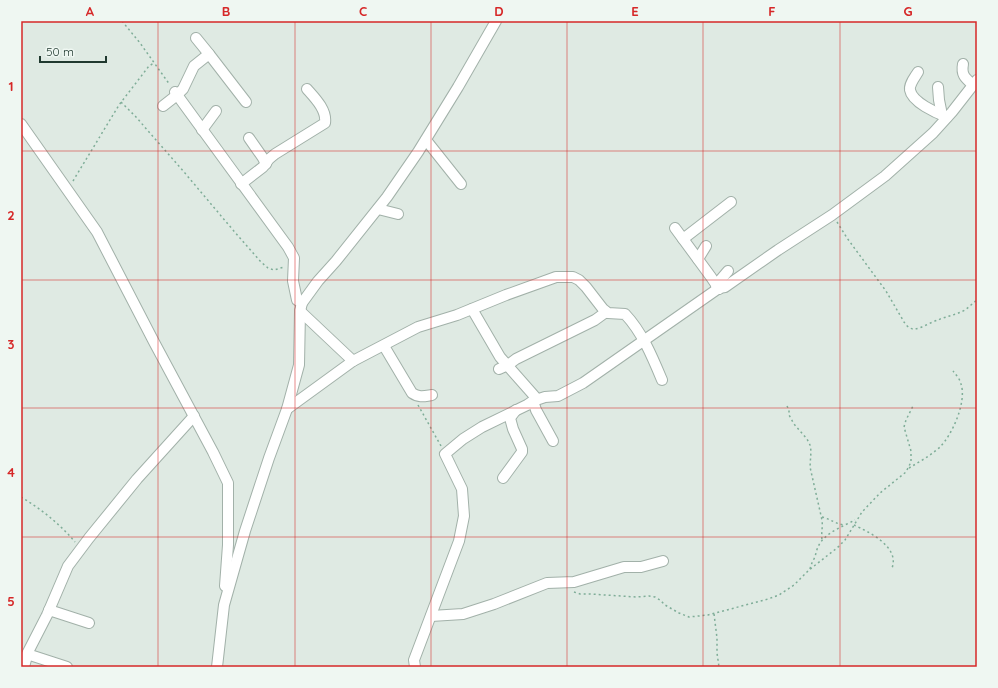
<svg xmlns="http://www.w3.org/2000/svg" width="998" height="688" font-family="Quicksand,sans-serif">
	<rect width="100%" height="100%" fill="#dfeae3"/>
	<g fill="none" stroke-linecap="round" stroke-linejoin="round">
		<defs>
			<g id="street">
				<path d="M196 38 209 54"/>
				<path d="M963 64C961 75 965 78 973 85"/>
				<path d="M918 72C915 77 909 84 910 90 912 102 936 113 947 117"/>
				<path d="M938 87 939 100 942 115"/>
				<path d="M175 92 288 247 294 258 293 281 297 300 302 303"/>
				<path d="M163 106 177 95 183 89 194 66 209 54 246 102"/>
				<path d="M21 124 97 232 154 342 213 452 228 483V545L225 586"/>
				<path d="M202 130 216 111"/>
				<path d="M249 138 263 158 266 164"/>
				<path d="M426 140 461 184"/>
				<path d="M241 184 263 167 269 159 275 154 325 123C327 110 315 98 307 89"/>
				<path d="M378 209 398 214"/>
				<path d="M675 228 711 277 719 289"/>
				<path d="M683 239 731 202"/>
				<path d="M698 259 706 246"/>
				<path d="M716 285 728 271"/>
				<path d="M472 309 500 357 537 399"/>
				<path d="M300 311 353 361"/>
				<path d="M384 346 412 393C419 398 425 396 432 395"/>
				<path d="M499 369 508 365 516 359 595 320 606 312"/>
				<path d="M533 401 536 410 553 441"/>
				<path d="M287 409 353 361 418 327 457 315 506 295 556 277H573L579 280 586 287 603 309 608 313 625 314C642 332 652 356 662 380"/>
				<path d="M503 478 522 452V449L513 429 510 418 516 410"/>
				<path d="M49 610 89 623"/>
				<path d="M431 616 463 614 494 604 547 583 574 582 624 567H641L663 561"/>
				<path d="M27 654 67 667"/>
				<path d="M24 667 28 652 47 615 68 566 89 538 137 479 194 416"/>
				<path d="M217 667 224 605 245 531 269 458 287 409 299 365 300 311 302 303 318 281 336 261 387 197 418 152 458 87 496 21"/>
				<path d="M415 667 414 660 459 541 464 516 462 489 445 454 463 439 482 427 527 405 533 401 545 397 558 396 583 383 719 288 725 287 778 250 832 215 885 176 933 133 952 112 977 80"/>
			</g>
		</defs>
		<use href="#street" stroke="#a2b1a9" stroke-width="12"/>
		<g stroke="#7fad98" stroke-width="1.5" stroke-dasharray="2 3" stroke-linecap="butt">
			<path d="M122 21 140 43 170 85"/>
			<path d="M121 102 136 117 184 172 233 230 261 262 268 268 274 270 284 267"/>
			<path d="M73 181 119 105 149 66 154 63"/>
			<path d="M837 222 847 238 886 291 904 322C906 325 909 329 914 329 920 329 931 322 938 320 947 316 956 315 965 310 969 307 973 303 977 300"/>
			<path d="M418 405 441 446"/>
			<path d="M787 406 789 410V415L794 424 807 439 810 445 811 451 810 467 822 520C823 527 821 533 822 540"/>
			<path d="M909 468C919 462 930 456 940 447 952 435 967 402 961 384 960 379 956 375 953 371"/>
			<path d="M21 497C41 509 60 524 75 542"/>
			<path d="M822 517C830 519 836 524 844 525"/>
			<path d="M854 525C869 532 900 547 892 568"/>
			<path d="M810 569C811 564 813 561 815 557 816 553 817 548 819 545 826 532 844 526 855 520"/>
			<path d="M574 592 580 594H590L636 597 649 596 655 597 660 600 665 605 679 613 689 617 708 615 768 599 779 595 794 585 809 570 837 548 845 540 862 512 880 493 906 472 911 462V451L904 427 906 420 913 406"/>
			<path d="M714 614 717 638V653L719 667"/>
		</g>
		<use href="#street" stroke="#fff" stroke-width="10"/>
	</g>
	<path fill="none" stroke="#d62828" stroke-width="1" stroke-opacity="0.55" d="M158 21V667M295 21V667M431 21V667M567 21V667M703 21V667M840 21V667M21 151H977M21 280H977M21 408H977M21 537H977"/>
	<rect width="998" height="688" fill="none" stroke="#eff7f2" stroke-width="44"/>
	<path d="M40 56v6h66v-6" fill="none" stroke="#20392f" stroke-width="2"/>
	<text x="46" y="56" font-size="12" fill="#20392f" stroke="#eff7f2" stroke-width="3" paint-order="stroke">50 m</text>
	<rect x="22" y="22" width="954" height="644" fill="none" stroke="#d62828" stroke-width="1.5"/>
	<g font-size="13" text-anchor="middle" font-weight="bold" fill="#d62828">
		<text x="90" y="16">A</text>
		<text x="226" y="16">B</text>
		<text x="363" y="16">C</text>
		<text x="499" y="16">D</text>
		<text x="635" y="16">E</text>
		<text x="772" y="16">F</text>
		<text x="908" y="16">G</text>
		<text x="11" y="91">1</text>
		<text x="11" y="220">2</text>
		<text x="11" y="349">3</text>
		<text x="11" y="477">4</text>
		<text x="11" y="606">5</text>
	</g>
</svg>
